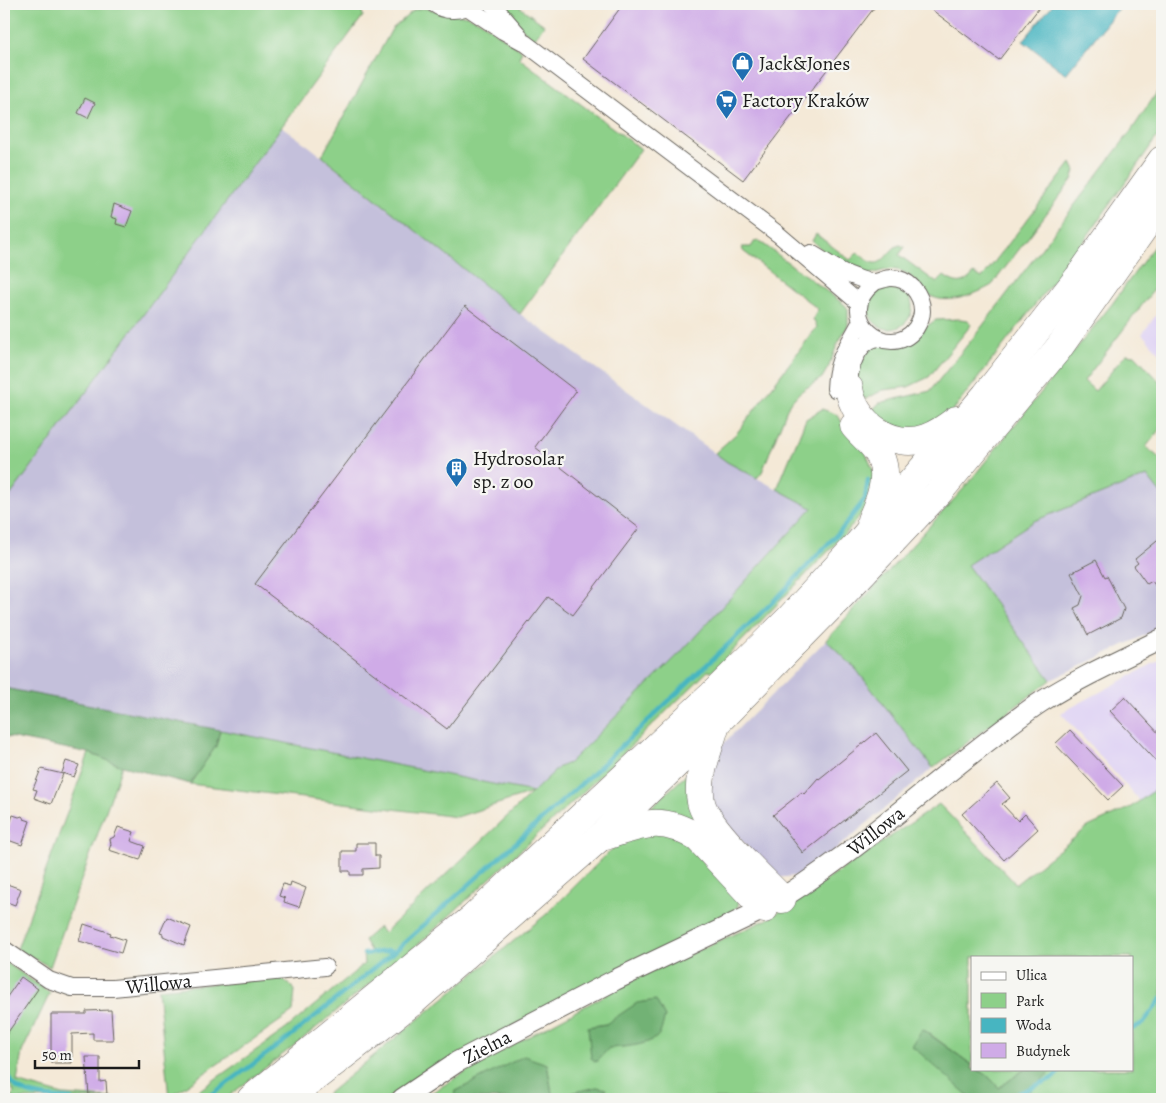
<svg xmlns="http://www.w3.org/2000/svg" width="1166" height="1103" font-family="Alegreya,serif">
	<rect width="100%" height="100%" fill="#f6f6f2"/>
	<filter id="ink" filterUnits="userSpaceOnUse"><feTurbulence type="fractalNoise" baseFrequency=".02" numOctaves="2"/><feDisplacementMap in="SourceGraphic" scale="10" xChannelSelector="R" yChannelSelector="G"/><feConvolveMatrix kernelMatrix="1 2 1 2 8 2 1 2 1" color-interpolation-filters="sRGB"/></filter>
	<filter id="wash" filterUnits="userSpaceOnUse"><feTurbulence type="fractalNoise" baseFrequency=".0096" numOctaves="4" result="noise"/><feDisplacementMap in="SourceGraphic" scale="20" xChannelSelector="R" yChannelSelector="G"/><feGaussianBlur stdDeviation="1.12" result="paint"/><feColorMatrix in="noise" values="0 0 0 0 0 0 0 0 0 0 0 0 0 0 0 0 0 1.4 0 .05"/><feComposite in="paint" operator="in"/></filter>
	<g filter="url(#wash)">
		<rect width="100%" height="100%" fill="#f4e9d7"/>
		<g fill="#e0d4f4">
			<path d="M1162 307V355L1142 334Z"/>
			<path d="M1162 659V785L1140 801 1061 713Z"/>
		</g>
		<g fill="#c4c0db">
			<path d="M281 126 310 147 520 314 727 462 812 508 681 652 569 763 559 767 533 792 4 688V504Z"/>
			<path d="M1148 475 1162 495V627L1051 680 967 565 1034 521Z"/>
			<path d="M826 640 855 668 933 768 805 875 775 878 707 802 718 749Z"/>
		</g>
		<g fill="#8dd089" stroke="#547652" fill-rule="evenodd">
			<path d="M4 4H360L363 16 4 504Z"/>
			<path d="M496 4H516L544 25 535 38H532Z"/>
			<path d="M422 8 468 16 480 21 522 51 519 58 641 149 520 314 322 156 392 29 414 10Z"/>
			<path d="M1162 85V130L1079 248 941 426 914 435 870 413 879 403 930 391 977 333 1131 131Z"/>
			<path d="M1071 163 1075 171 1072 180 992 285C977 294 943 308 927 293 918 285 912 275 901 271 889 267 881 272 870 274 850 277 826 253 812 241L816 234 850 260 857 253C862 255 866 260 871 262 884 268 889 247 900 245L905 247 899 255 937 283 944 276C955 284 964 286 974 273L982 278Z"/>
			<path d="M1162 235V279L1084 381 1095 391 1126 354 1135 355 1162 384V427L1146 447 1162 460V495L1147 476 1034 521 967 565 1051 680 933 768 855 668 826 640 965 487 1112 304Z"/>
			<path d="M758 240 845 305 848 309V325L837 345 829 366 822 378 800 392 789 404 762 472 757 478 727 462 715 453 737 433 817 327 813 319 818 309 743 251 742 247H751L755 241Z"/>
			<circle cx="890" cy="307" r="22"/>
			<path d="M960 319 968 320 971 325 929 377 908 387 883 390 866 399 857 394 856 370 871 347 922 329 936 320Z"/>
			<path d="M822 409 838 415 847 432 863 446 875 475 867 507 846 533 712 672 708 671 577 798 421 942 300 1041 225 1099H187L286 1029 364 964 363 953 371 952 364 940 379 927 384 933 532 793 457 817 190 784 216 746 220 730 533 792 559 767 569 763 681 652 812 508 777 489 806 419Z"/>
			<path d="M89 753 122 766 50 967 17 949Z"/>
			<path d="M697 765 702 836 638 819Z"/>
			<path d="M1162 785V1099H1023L1053 1069H1132V957H972V1065L923 1029 968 1097 972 1099H605V1089L571 1093 569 1099H553L547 1064 456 1091 454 1099H421L489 1058 637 978 768 919 939 804 1016 884 1088 827 1131 807ZM606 1024 623 1047 609 1048 588 1027Z"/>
			<path d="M673 832 739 897 738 906 733 913 472 1047 386 1099H321L549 912 611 850 637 834Z"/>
			<path d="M4 961 50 993 22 1052 17 1082 63 1095 123 1099H12L14 1092 4 1074Z"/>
			<path d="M281 977 295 990 293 1012 167 1099H138L169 1098 158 989Z"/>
			<path d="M978 1069H1025L999 1088 989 1077Z"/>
		</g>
		<g fill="#72b275" stroke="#476748">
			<path d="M4 688 220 730 216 746 190 784 122 766 89 753 4 736Z"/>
			<path d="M656 1000 665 1017C663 1022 662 1029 660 1033 653 1046 622 1047 609 1048L596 1062 591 1058 588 1027 606 1024 637 1003Z"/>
			<path d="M922 1029 972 1065V1069C983 1069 992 1080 999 1088L1025 1069H1053L1023 1099H972L912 1046Z"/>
			<path d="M524 1056 547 1064 553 1099H454L456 1091Z"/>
			<path d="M597 1087 606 1089 605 1099H569L571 1093Z"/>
		</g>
		<path fill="#47b5c1" stroke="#32686e" d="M1053 4H1122L1066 74 1023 41Z"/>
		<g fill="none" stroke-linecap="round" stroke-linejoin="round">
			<g stroke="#47b5c1" stroke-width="4.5">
				<path d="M364 954 388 951 394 952"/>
				<path d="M1132 1029 1143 1023 1162 998"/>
				<path d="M4 1068C8 1073 10 1080 14 1085 25 1097 56 1098 71 1099"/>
				<path d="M206 1099 287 1039 394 952 589 777 780 595 842 529 865 499 868 480"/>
				<path d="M1011 1099 1017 1094 1053 1078 1062 1069"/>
			</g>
		</g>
		<g id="blocks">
			<g fill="#cfabe7">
				<path d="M623 4H877L743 180 583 59Z"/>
				<path d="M924 4H1042L999 60Z"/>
				<path d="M85 98 95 103 88 118 78 113Z"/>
				<path d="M114 204 132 211 126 227 116 224 117 219 111 217Z"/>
				<path d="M465 306 576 391 535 447 639 528 573 615 548 597 447 729 255 584Z"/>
				<path d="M1162 537V595L1152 581 1147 584 1134 566 1138 563 1135 559Z"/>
				<path d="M1096 560 1105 577 1107 576 1124 609 1121 618 1088 635 1074 608 1080 605 1083 596 1071 573Z"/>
				<path d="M1125 697 1162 737V767L1110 711Z"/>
				<path d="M1070 730 1123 786 1108 800 1055 744Z"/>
				<path d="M876 733 907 771 803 853 773 815 802 792 804 794 818 778 819 779Z"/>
				<path d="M66 761 79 765 74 777 62 773Z"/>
				<path d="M41 769 63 774 51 804 34 798 37 790 33 789Z"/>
				<path d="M997 783 1010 798 1002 804 1018 821 1025 814 1038 829 1004 860 962 814Z"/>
				<path d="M13 815 19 817 22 816 24 819 30 821 22 845 8 840 10 833 7 832Z"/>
				<path d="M118 827 134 832 131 841 145 846 140 860 109 850 111 844 110 839 114 837Z"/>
				<path d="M356 843H375V856H379V868L363 869V875H350V871H342V851H356Z"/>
				<path d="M291 882 306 888 299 907 284 902 285 898 279 896 283 884 290 886Z"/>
				<path d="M4 883 21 889 15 905 4 901Z"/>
				<path d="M167 917 191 927 184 945 163 936V934L160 933Z"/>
				<path d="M84 924 111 933 110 935 125 940 121 953 79 941Z"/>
				<path d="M21 977 38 989 4 1038V1001Z"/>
				<path d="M111 1010 113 1040H93V1033L72 1034V1063H51V1014H86V1011Z"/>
				<path d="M86 1057H100V1082L106 1081 107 1095 89 1096Z"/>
			</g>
		</g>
	</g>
	<g filter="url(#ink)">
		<use href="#blocks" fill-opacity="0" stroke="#68645d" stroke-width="1"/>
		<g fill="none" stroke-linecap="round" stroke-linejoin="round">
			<defs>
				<g id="minor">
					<path d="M434 4C446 13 461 11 473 4"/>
					<path d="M492 4 519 35"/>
					<path d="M467 7 503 31 525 43 778 234 859 303"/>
					<path d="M811 253C825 261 840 273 855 277 860 279 868 282 873 282 879 282 885 278 891 278 909 278 922 294 922 311 922 317 919 323 916 328 888 365 832 315 874 283"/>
					<path d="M849 388C849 369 856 343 877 338"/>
					<path d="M835 389C836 358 847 348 861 321"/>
					<path id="s1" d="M4 949 49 980 72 988H113L325 967"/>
				</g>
				<g id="tertiary">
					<path id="s2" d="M402 1099 457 1062 615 980 764 909C846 861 917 795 992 738 1008 726 1024 713 1041 702 1079 678 1121 659 1162 639"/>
				</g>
				<g id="trunk">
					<path d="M849 388C854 423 892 450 926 438 937 434 947 427 956 420"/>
					<path d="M854 426C862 436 874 444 880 456 890 477 880 501 871 520"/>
					<path d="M715 727C708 751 696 777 701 802 706 827 763 879 782 899"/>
					<path d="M605 836C644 824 661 815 698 838L764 909"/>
					<path d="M251 1099 473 918 712 695 789 619 858 544 986 395 1078 278 1162 160"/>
					<path d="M287 1099 411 1003 599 838 677 763 836 601 938 493 1058 349 1162 202"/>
				</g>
			</defs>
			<use href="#minor" stroke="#68645d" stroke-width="18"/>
			<use href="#tertiary" stroke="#68645d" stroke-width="22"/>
			<use href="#trunk" stroke="#68645d" stroke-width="29"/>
			<use href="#minor" stroke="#fff" stroke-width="16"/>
			<use href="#tertiary" stroke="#fff" stroke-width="20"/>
			<use href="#trunk" stroke="#fff" stroke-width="28"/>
		</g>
	</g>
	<defs>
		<symbol id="shop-pin" viewBox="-11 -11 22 30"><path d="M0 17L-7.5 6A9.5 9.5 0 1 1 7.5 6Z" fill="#1f6fb2" stroke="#f6f6f2"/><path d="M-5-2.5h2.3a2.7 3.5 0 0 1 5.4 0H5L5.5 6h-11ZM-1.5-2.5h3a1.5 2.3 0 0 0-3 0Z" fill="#fff"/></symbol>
		<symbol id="supermarket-pin" viewBox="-11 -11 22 30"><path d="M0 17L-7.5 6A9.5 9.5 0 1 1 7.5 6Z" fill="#1f6fb2" stroke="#f6f6f2"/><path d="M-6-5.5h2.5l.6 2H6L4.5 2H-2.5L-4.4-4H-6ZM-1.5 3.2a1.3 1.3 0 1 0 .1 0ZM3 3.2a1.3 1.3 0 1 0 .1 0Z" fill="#fff"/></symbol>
		<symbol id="building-pin" viewBox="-11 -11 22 30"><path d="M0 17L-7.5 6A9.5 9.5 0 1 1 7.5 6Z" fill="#1f6fb2" stroke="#f6f6f2"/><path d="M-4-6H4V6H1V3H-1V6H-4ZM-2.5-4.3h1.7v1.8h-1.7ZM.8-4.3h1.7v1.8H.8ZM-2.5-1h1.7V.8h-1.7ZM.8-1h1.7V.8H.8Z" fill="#fff"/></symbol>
	</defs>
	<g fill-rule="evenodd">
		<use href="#shop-pin" x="730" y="50" width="25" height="34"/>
		<use href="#supermarket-pin" x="714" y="88" width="25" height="34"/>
		<use href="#building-pin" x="444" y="456" width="25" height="34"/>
	</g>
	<g text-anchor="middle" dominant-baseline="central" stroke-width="4.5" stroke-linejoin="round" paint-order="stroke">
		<g font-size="20" fill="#1c1c1c" stroke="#f6f6f2" text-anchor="start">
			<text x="759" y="63">Jack&amp;Jones</text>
			<text x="742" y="100">Factory Kraków</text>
			<text x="473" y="458">Hydrosolar<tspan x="473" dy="23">sp. z oo</tspan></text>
		</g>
		<g font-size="20" fill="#1c1c1c" stroke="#f6f6f2">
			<text stroke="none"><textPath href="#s2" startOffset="546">Willowa</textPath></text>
			<text stroke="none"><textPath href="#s1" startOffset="166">Willowa</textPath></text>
			<text stroke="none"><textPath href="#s2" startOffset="100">Zielna</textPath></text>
		</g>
	</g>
	<rect width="1166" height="1103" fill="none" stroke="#f6f6f2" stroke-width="20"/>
	<rect x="971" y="956" width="162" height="115" fill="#f6f6f2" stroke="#9f9f9c"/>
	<rect x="981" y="972" width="25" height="8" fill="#ffffff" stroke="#9f9f9c"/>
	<text x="1016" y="980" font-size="15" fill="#1c1c1c">Ulica</text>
	<rect x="981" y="993" width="25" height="15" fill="#8dd089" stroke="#9f9f9c"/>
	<text x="1016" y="1006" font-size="15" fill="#1c1c1c">Park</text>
	<rect x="981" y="1018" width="25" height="15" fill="#47b5c1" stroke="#9f9f9c"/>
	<text x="1016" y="1030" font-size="15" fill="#1c1c1c">Woda</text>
	<rect x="981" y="1043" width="25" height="15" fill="#cfabe7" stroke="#9f9f9c"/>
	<text x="1016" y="1056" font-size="15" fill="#1c1c1c">Budynek</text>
	<path d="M35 1060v8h104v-8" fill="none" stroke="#1c1c1c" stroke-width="2.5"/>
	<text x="42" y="1060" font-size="15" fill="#1c1c1c" stroke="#f6f6f2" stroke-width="4" paint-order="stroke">50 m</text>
</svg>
